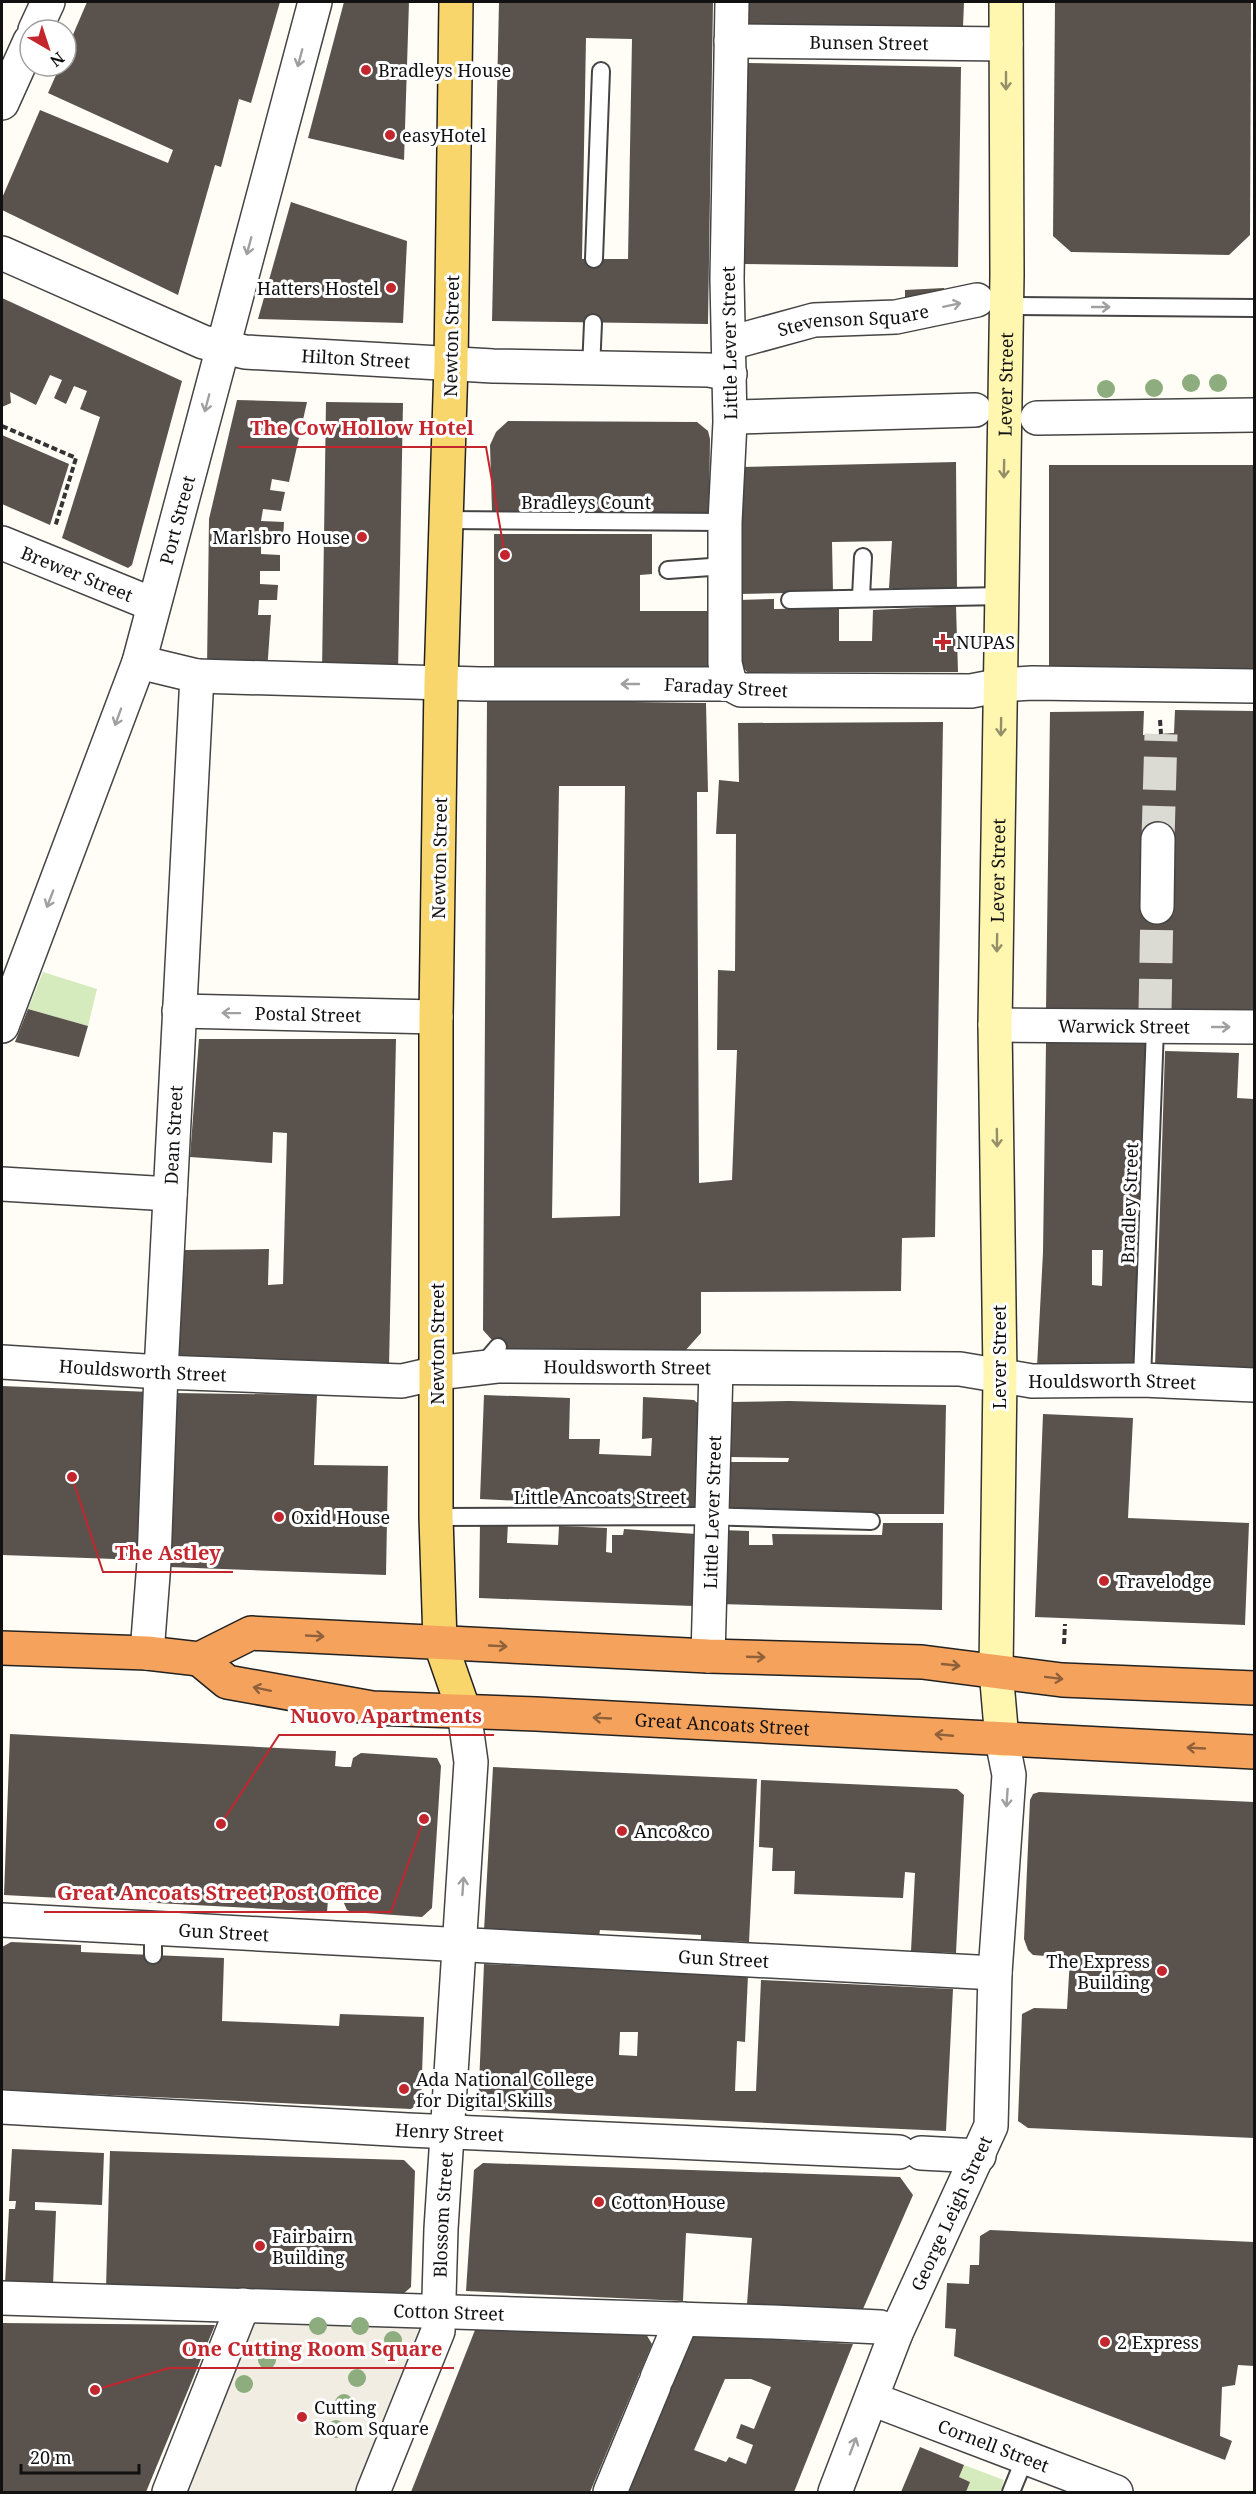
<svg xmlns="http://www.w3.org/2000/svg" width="1256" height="2494" font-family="'Noto Serif',serif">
	<rect width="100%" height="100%" fill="#fffdf5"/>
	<g fill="#d5ebbd">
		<path d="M43 972 97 989 88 1026 28 1009Z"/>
		<path d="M964 2465 1004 2480 1000 2492H966L970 2482 959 2477Z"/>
	</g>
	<path fill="#f1ede2" d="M253 2320 424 2325 362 2492H181Z"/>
	<g fill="#5a524d" fill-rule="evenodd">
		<path d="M87 2H280L251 103 239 99 221 167 215 165 178 295 2 210V198L40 110 168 163 173 150 48 93 60 66H66V51Z"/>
		<path d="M344 2H409L404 160 308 138Z"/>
		<path d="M499 2H713L708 324 492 321ZM586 38 632 39 628 259H582Z"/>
		<path d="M746 2H964L963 27 746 26Z"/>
		<path d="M1055 2H1251L1250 235 1229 255 1071 252 1053 236Z"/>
		<path d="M747 63 961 67 958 267 744 264Z"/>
		<path d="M291 202 407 241 403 323 258 319Z"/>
		<path d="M944 288V305L905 306V290Z"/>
		<path d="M2 298 182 381 132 565 128 568 62 538 100 417 80 409 87 391 74 386 66 404 54 398 62 380 50 375 36 405 10 392 11 403 2 407Z"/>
		<path d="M237 400 307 402 289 482 272 479 270 490 285 492 281 511 263 509 261 521 284 522 283 540H261V554L280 555V571H260V584L278 585 277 600H259L258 615H271L267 672 207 668 209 519Z"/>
		<path d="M326 402 403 403 398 673 322 671Z"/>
		<path d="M508 421 697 422 708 431 710 439 709 513 492 511 490 445 496 432Z"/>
		<path d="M2 435 69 464 50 525 2 504Z"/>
		<path d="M956 462 957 588H889L892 541 832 542 833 592 740 594 741 467Z"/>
		<path d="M1049 465H1254V669L1049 668Z"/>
		<path d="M494 534H652V574L640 575V611H710V669H494Z"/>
		<path d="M774 599V609L839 608V641H872L873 610 956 606 958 672H747L741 665 738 600Z"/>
		<path d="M487 700 706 703 708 792H697L699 1183 732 1180 737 1050H717L718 970 735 971 736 834H716L719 780 739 782 738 723 943 722 935 1237 902 1238 901 1291 701 1292V1333L676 1361 509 1359 483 1330ZM559 786H625L620 1216 552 1218Z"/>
		<path d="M1175 710 1254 711V1013L1046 1010 1050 712 1144 711 1143 735 1174 733Z"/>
		<path d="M28 1009 88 1026 79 1057 15 1042Z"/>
		<path d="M199 1039H396L389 1366 176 1362 183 1250 269 1249 268 1285 283 1284 287 1133 273 1132 272 1163 190 1157Z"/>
		<path d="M1046 1043H1147L1135 1367H1037L1043 1252ZM1092 1250H1103L1102 1286 1092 1285Z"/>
		<path d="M1165 1051 1239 1053 1237 1098 1254 1099V1369L1155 1367Z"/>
		<path d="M2 1386 151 1392 143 1560 2 1555Z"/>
		<path d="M174 1393 317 1395 314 1465 388 1466 386 1575 169 1567Z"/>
		<path d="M484 1395 570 1398 569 1439H600L599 1454 651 1456 652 1438 642 1439 643 1397 694 1400 701 1406 696 1509 480 1499Z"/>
		<path d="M789 1401 946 1405 944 1514H729L731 1462H788L789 1458 730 1457 731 1402Z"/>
		<path d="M1043 1414 1133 1418 1128 1518 1249 1523 1245 1625 1035 1617Z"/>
		<path d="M480 1522H508L507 1543 558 1545 559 1526 607 1528 606 1552 612 1553V1535H623L624 1529 696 1534 693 1606 479 1598Z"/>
		<path d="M883 1523H943L942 1610 719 1604 722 1530 749 1531V1545H773L772 1534 882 1535Z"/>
		<path d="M10 1734 336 1751 335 1766 344 1767H351L353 1758 361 1753 437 1758 441 1766 432 1908 422 1917 352 1912 347 1910 343 1901 328 1900 327 1912 4 1895Z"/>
		<path d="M493 1767 757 1779 749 1942 701 1940V1935L600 1930 599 1936 484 1931Z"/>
		<path d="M761 1780 957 1789 964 1795 956 1953 911 1951 915 1873 905 1872 903 1898 794 1894 795 1871H772L773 1848 759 1847Z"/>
		<path d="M1039 1792 1254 1802V2138L1028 2128 1018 2121 1022 2014 1034 2008 1067 2009 1070 1958 1033 1955 1028 1950 1024 1939 1030 1800 1033 1794Z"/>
		<path d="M11 1942 81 1945V1952L224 1958 222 2021 339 2026 340 2014 424 2017 421 2102 411 2109 2 2090V1947Z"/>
		<path d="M484 1964 748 1975 745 2042 737 2041 735 2091H756L761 1980 953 1989 946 2131 478 2110ZM620 2032H638L637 2056 619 2055Z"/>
		<path d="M12 2149 104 2153 102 2205 35 2202V2210L56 2211 53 2285 5 2284 9 2209H15L16 2201H9Z"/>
		<path d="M110 2151 404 2160 415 2171 411 2287 402 2295 106 2288Z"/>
		<path d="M483 2163 900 2177 913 2195 863 2309 747 2304 752 2238 686 2233 683 2301 466 2291 474 2170Z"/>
		<path d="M990 2230 1254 2242V2366L1238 2365 1235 2385 1222 2387 1220 2436 1232 2441 1225 2460 954 2356 956 2329 945 2328 947 2283 969 2284 970 2265H979L980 2236Z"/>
		<path d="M2 2323 215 2325 146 2492H2Z"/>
		<path d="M477 2325 646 2334 652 2344 590 2492H411Z"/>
		<path d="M687 2335 853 2344 794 2492H625ZM725 2379H751L771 2387 754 2429 741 2424 736 2438 753 2445 746 2464 729 2457 726 2462 694 2450Z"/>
		<path d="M920 2447 964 2465 959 2477 970 2482 966 2492H901Z"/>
	</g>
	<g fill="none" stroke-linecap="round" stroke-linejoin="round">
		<g stroke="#dbdad3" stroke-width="33" stroke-dasharray="33 16" stroke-linecap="butt">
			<path d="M1158 839 1161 734"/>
			<path d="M1155 1012 1157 907"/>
		</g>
		<defs>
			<g id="lane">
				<path d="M594 259 601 71"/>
				<path d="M1006 306 1254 308"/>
				<path d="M591 369 593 323"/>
				<path d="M446 520 725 522"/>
				<path d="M668 570 725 566"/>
				<path d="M861 597 863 557"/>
				<path d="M790 600 1003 596"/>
				<path d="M481 1367 498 1347"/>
				<path d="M1142 1380 1155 1028"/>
				<path d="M436 1517 701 1516 871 1521"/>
				<path d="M153 1955V1928"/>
				<path d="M1011 2492 1025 2458"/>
			</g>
			<g id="street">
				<path d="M35 30 48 2"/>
				<path id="s1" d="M731 41 1006 44"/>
				<path d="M2 103 30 41"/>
				<path id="s2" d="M2 253 203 342 245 352 493 366 709 370 730 374"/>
				<path id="s3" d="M730 343 814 320 896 317 977 300"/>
				<path d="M738 417 975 410"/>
				<path d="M1037 418 1254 415"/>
				<path id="s4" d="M2 543 152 604"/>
				<path d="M139 662 197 676 161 1372 154 1562 147 1653"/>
				<path d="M197 676 480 684H730L741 690 971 691 1002 685 1032 683 1254 686"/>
				<path d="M730 684 725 663V522L730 422 727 279 732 2"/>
				<path d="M1157 907 1158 839"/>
				<path id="s5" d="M179 1011 436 1017"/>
				<path id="s6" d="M995 1025 1254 1027"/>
				<path id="s7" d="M2 1026 139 662 315 2"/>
				<path d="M2 1184 170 1194"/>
				<path id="s8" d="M2 1362 161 1372 402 1381 437 1373 497 1366 960 1369 1032 1381 1142 1380 1254 1385"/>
				<path id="s9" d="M708 1656 716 1369"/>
				<path id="s10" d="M2 1920 446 1944"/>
				<path id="s11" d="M451 1944 995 1973"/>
				<path id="s12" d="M2 2107 408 2130 899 2152"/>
				<path d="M921 2153 979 2156"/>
				<path id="s13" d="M2 2298 773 2322 880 2327 896 2333"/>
				<path d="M657 2378 682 2319"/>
				<path id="s14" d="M872 2399 1116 2492"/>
				<path d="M169 2492 243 2305"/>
				<path id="s15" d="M373 2492 438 2331 441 2229 471 1762 464 1711"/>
				<path d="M610 2492 654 2386"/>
				<path id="s16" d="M835 2492 896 2333 991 2126 995 1973 1009 1775 1002 1740"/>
			</g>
			<g id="secondary">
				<path id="s17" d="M1002 1740 996 1670 1000 1375 995 1025 1007 275 1006 2"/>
			</g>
			<path id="primary" d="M456 2 451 364 441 682 436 1017V1517L440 1642 464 1711"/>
			<g id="highway">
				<path d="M2 1648 147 1653 199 1659 251 1633 708 1656 922 1662 1062 1680 1254 1688"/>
				<path id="s18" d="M199 1659 227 1682 372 1708 536 1714 1254 1752"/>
			</g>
		</defs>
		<use href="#lane" stroke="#444" stroke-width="20"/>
		<use href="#street" stroke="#444" stroke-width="36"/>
		<use href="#secondary" stroke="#333" stroke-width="36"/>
		<use href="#primary" stroke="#222" stroke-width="36"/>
		<use href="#highway" stroke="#222" stroke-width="36"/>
		<g stroke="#333" stroke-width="4" stroke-dasharray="6 3" stroke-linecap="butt">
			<path d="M2 426 76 458 55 527"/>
			<path d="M1160 720 1161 734"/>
			<path d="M1064 1644 1065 1624"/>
		</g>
		<use href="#lane" stroke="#fff" stroke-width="16"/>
		<use href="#street" stroke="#fff" stroke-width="33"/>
		<use href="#secondary" stroke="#fff6b0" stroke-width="33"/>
		<use href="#primary" stroke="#f9d66b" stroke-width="33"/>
		<use href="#highway" stroke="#f5a25d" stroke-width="33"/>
	</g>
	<g fill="#8dad7f">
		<circle cx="1191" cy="383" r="9"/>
		<circle cx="1218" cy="383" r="9"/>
		<circle cx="1154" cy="388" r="9"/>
		<circle cx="1106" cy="389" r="9"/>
		<circle cx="318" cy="2326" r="9"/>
		<circle cx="360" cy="2326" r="9"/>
		<circle cx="393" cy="2340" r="9"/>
		<circle cx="267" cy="2360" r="9"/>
		<circle cx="357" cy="2378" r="9"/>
		<circle cx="244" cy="2384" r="9"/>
		<circle cx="344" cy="2403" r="9"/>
		<circle cx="336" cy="2429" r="9"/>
	</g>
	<defs><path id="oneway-shaft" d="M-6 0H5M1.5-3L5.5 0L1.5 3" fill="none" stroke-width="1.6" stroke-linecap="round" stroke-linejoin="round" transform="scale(1.5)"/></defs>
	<g stroke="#a0a0a0">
		<use href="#oneway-shaft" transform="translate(300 58) rotate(105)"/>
		<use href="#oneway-shaft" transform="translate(249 246) rotate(105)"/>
		<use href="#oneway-shaft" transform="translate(952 305) rotate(-12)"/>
		<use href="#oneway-shaft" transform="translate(1101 307)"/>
		<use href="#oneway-shaft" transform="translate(207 403) rotate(105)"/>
		<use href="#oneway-shaft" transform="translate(630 684) rotate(-180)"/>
		<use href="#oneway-shaft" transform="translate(118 717) rotate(110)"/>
		<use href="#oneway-shaft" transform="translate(50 899) rotate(111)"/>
		<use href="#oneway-shaft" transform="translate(231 1013) rotate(-179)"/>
		<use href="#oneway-shaft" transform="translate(1221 1027)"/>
		<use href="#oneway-shaft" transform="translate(1007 1798) rotate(94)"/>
		<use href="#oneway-shaft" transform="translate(463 1886) rotate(-86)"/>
		<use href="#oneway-shaft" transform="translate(853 2446) rotate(-69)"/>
	</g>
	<g stroke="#948f68">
		<use href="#oneway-shaft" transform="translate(1006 81) rotate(90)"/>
		<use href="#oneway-shaft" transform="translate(1004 469) rotate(91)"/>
		<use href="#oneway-shaft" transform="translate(1001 727) rotate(91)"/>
		<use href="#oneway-shaft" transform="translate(997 943) rotate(91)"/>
		<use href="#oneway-shaft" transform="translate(997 1138) rotate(89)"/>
	</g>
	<g stroke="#8e613b">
		<use href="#oneway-shaft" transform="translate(315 1636) rotate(3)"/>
		<use href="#oneway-shaft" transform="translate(498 1646) rotate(3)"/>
		<use href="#oneway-shaft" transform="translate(756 1657) rotate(2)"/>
		<use href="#oneway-shaft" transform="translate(951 1665) rotate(6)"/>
		<use href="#oneway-shaft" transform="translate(1054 1678) rotate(7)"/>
		<use href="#oneway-shaft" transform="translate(262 1689) rotate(-168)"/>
		<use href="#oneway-shaft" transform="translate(602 1718) rotate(-177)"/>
		<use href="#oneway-shaft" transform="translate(944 1735) rotate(-175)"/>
		<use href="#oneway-shaft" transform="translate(1196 1748) rotate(-177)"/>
	</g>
	<g fill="#c4262e" stroke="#fff" stroke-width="2">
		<circle cx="366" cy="70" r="6"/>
		<circle cx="390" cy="135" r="6"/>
		<circle cx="391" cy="288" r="6"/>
		<circle cx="362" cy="537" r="6"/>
		<path d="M940 633h6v6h6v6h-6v6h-6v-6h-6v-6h6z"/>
		<circle cx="279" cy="1517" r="6"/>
		<circle cx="1104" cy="1581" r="6"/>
		<circle cx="622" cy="1831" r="6"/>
		<circle cx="1162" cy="1971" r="6"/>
		<circle cx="404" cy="2089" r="6"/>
		<circle cx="599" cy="2202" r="6"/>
		<circle cx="260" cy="2246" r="6"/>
		<circle cx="1105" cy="2342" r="6"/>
		<circle cx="302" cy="2417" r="6"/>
	</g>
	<g text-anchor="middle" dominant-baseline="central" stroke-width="6" stroke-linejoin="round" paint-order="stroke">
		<g font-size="18" fill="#111" stroke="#fff">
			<text stroke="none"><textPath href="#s1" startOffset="138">Bunsen Street</textPath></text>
			<text stroke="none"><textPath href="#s3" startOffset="126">Stevenson Square</textPath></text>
			<text transform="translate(451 336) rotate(-89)">Newton Street</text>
			<text transform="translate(729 343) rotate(-91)">Little Lever Street</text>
			<text stroke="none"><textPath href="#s2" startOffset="374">Hilton Street</textPath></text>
			<text stroke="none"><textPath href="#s17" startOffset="1356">Lever Street</textPath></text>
			<text x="586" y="502">Bradleys Count</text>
			<text stroke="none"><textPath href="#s7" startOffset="536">Port Street</textPath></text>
			<text stroke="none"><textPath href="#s4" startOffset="81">Brewer Street</textPath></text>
			<text transform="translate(726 687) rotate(3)">Faraday Street</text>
			<text transform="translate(439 858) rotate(-89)">Newton Street</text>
			<text stroke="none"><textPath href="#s17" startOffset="870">Lever Street</textPath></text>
			<text stroke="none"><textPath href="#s5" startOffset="129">Postal Street</textPath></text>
			<text stroke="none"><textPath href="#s6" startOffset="129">Warwick Street</textPath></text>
			<text transform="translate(173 1135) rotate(-87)">Dean Street</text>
			<text transform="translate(1129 1203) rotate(-88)">Bradley Street</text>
			<text transform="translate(437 1344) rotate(-90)">Newton Street</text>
			<text transform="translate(999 1357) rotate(-90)">Lever Street</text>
			<text stroke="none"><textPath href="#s8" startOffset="627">Houldsworth Street</textPath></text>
			<text stroke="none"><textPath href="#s8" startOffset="141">Houldsworth Street</textPath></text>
			<text stroke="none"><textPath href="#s8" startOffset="1113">Houldsworth Street</textPath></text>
			<text x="600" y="1497">Little Ancoats Street</text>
			<text stroke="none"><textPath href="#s9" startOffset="144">Little Lever Street</textPath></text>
			<text stroke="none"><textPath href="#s18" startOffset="534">Great Ancoats Street</textPath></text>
			<text stroke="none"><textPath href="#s10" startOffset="222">Gun Street</textPath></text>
			<text stroke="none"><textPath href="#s11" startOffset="273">Gun Street</textPath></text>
			<text stroke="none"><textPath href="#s12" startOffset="448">Henry Street</textPath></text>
			<text stroke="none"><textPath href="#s16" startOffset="302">George Leigh Street</textPath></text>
			<text stroke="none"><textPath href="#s15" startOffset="290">Blossom Street</textPath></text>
			<text stroke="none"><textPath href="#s13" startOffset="447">Cotton Street</textPath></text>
			<text stroke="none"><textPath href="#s14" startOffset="130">Cornell Street</textPath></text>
		</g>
		<g font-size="18" fill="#111" stroke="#fff" text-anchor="start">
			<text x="378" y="70">Bradleys House</text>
			<text x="402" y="135">easyHotel</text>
			<text x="379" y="288" text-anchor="end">Hatters Hostel</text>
			<text x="350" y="537" text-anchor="end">Marlsbro House</text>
			<text x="956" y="642">NUPAS</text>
			<text x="291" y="1517">Oxid House</text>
			<text x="1116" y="1581">Travelodge</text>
			<text x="634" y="1831">Anco&amp;co</text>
			<text x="1150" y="1961" text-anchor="end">The Express<tspan x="1150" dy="21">Building</tspan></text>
			<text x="416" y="2079">Ada National College<tspan x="416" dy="21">for Digital Skills</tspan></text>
			<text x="611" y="2202">Cotton House</text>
			<text x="272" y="2236">Fairbairn<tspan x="272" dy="21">Building</tspan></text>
			<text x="1117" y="2342">2 Express</text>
			<text x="314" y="2407">Cutting<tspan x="314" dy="21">Room Square</tspan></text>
		</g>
	</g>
	<path fill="none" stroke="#c4262e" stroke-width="2" d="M505 555L486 447H238M72 1477L103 1572H233M221 1824L279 1735H494M424 1819L391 1912H44M95 2390L169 2368H454"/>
	<g fill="#c4262e" stroke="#fff" stroke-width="2">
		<circle cx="505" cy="555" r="6"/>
		<circle cx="72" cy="1477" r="6"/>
		<circle cx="221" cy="1824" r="6"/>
		<circle cx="424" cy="1819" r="6"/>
		<circle cx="95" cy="2390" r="6"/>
	</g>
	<g font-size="20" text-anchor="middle" font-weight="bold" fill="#c4262e" stroke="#fff" stroke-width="6" stroke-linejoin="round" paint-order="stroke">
		<text x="362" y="435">The Cow Hollow Hotel</text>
		<text x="168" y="1560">The Astley</text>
		<text x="386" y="1723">Nuovo Apartments</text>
		<text x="218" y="1900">Great Ancoats Street Post Office</text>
		<text x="312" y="2356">One Cutting Room Square</text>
	</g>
	<rect width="1256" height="2494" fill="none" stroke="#111111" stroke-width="6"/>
	<g transform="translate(48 48) rotate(141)"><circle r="28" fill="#ffffff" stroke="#a0a0a0" stroke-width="1.5"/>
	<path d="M0-4.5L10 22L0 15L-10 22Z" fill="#c4262e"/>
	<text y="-9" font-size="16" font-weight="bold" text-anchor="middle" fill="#111111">N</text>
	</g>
	<path d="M21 2464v9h118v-9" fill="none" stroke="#111111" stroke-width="3"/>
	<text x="30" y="2464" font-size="18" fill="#111111" stroke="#ffffff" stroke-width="4.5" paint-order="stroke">20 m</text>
</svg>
